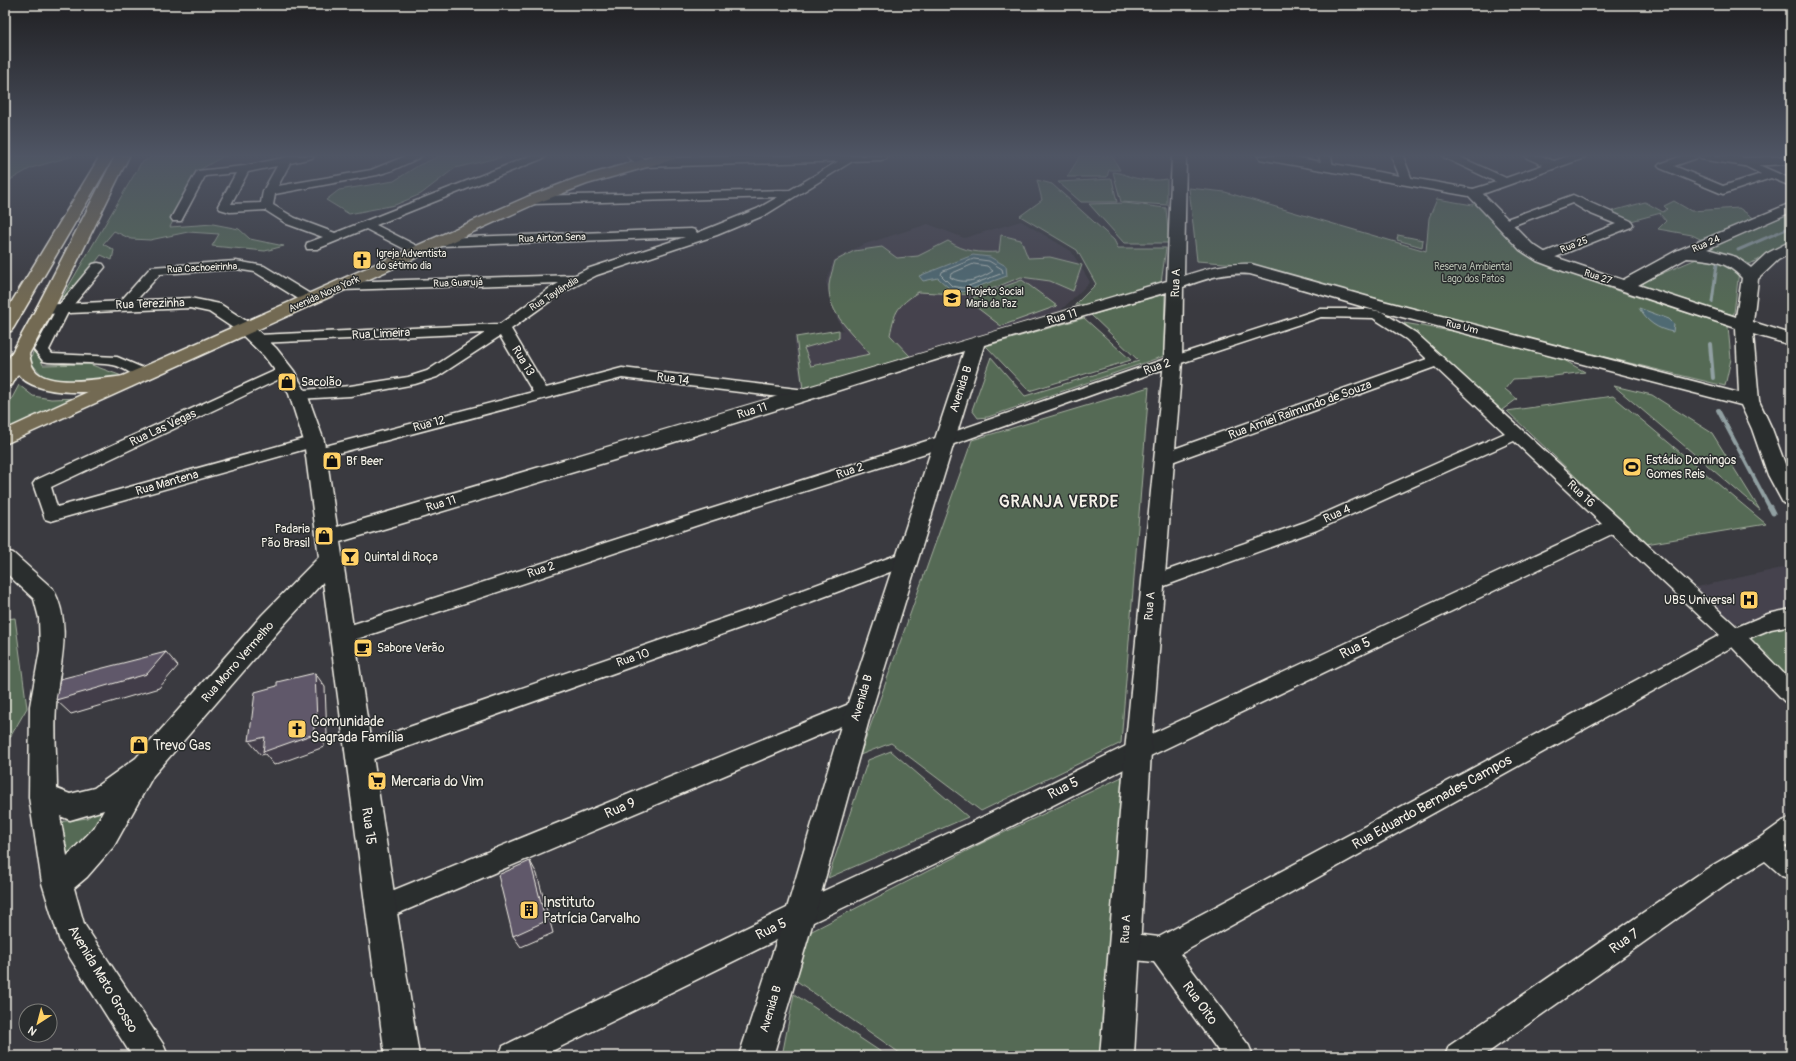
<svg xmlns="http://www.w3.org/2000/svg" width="1796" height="1061" font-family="Pangolin,sans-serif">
	<rect width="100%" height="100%" fill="#3a3a40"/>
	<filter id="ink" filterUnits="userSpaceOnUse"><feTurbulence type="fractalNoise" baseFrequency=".025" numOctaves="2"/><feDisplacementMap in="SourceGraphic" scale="8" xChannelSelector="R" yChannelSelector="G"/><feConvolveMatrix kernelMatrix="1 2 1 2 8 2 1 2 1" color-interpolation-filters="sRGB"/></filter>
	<g filter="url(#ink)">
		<g fill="#45434d">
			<path d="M1021 221 1071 251 1090 282 1058 313 802 392 794 338 843 330 835 314 826 282 834 260 862 245 928 224 964 238Z"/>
			<path d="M1791 566V613L1729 624 1693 588Z"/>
		</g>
		<g fill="#556a55" stroke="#a4ae9e">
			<path d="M5 156H73L31 168 5 183Z"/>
			<path d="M153 156H228L222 157 198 171 170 227 213 224 239 229 250 239 284 246 265 251 212 246 219 234 188 232 150 240 131 239 114 231 103 244 114 250 112 260 101 255 67 300 61 299 141 163Z"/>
			<path d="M440 156H506L455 168 421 194 395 205 349 214 326 200 339 190 394 181 419 165Z"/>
			<path d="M1080 156H1112L1120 170H1109L1107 177H1067Z"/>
			<path d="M1113 172C1121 173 1124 174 1131 177 1142 180 1156 181 1167 179V205L1121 202Z"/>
			<path d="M1112 179 1117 202H1081L1058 182Z"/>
			<path d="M1037 180 1052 184 1114 240 1118 248H1166L1161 283 1089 304 1075 305 1096 284 1077 250 1020 216 1042 200Z"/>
			<path d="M1189 188 1225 192 1426 251 1429 218 1437 199 1473 205 1474 199 1524 254 1612 289 1728 326 1731 359 1725 386 1456 321 1253 265 1197 261Z"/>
			<path d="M1674 201 1691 211 1739 208 1755 219 1704 241 1692 235 1658 229 1666 221 1660 214 1661 213 1631 221 1612 211 1645 202 1663 212 1667 209 1664 206Z"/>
			<path d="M1125 203 1166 208 1169 243H1124L1089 204Z"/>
			<path d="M1791 213V241L1750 264 1726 254 1708 249Z"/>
			<path d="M1001 235 1021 240 1028 258 1050 257 1082 265 1073 291 1050 281 1021 277 977 295 918 292C897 307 895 310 890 335L910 356 803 389 796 337 839 330V338L804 348 811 366 870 354C854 334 827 314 829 285 830 277 833 269 835 261L854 251 882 247 897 258 918 256 948 241C965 252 979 253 999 252Z"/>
			<path d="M1398 235 1423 240 1422 247 1397 240Z"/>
			<path d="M1709 257 1739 271 1734 313 1733 315 1645 288 1643 285 1644 281 1699 258Z"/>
			<path d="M1022 280 1057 306 1001 326 967 300Z"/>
			<path d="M1165 294 1164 356 988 417 978 418 972 410 991 357 1025 396 1139 361 1091 315Z"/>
			<path d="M1084 318 1131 360 1029 391 986 346Z"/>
			<path d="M1404 323 1457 332 1564 360 1585 372 1546 377 1513 379 1505 389 1517 399 1502 410 1538 444 1534 445Z"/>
			<path d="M38 335 41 339 36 350 43 365 89 364 122 376 79 383 44 377 30 362Z"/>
			<path d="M19 385 33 396 51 399 80 398 5 432V411Z"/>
			<path d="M1614 386 1652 395 1712 433 1760 510Z"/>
			<path d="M1149 387 1121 743 981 811 891 743 860 755 972 440Z"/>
			<path d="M1613 396 1766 524 1646 544 1507 411Z"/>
			<path d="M15 618 27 708 5 746V619Z"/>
			<path d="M1791 620V682L1740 638Z"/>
			<path d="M891 751 968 817 828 878 868 760Z"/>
			<path d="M1124 776 1104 1056H904L791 977 810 932 982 843Z"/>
			<path d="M124 792 97 834 62 862 52 823 87 818Z"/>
			<path d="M794 994 887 1056H782Z"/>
		</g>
		<g fill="#4f6a73" stroke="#91a0a2">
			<path d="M973 255 990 257 1006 266 1007 276 963 292 950 289 938 278 923 281 919 276Z"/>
			<path d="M1639 308 1669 319 1674 324 1673 332C1657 329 1647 322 1639 308Z"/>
		</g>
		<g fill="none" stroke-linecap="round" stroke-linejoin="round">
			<g stroke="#b2bbb9" stroke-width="1">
				<path d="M974 259 989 261 1002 269 1003 273 963 288 952 286 941 275 942 272Z"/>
				<path d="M974 264 987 266 993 271C980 279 964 286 950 277L951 274Z"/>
			</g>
			<g stroke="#91a0a2" stroke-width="3">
				<path d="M1738 250 1791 227"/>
				<path d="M1712 302 1717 264"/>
			</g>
			<g stroke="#91a0a2" stroke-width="4">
				<path d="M1710 344 1713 378"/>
				<path d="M1718 410 1770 508"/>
			</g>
			<path stroke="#91a0a2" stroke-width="5" d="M1770 507 1773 513"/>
			<defs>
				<g id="street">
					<path d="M292 156H314L312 158 290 163 278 186 371 170 406 156H421L419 158 393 170 377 175 275 194 273 205 295 218 335 233 530 156H546L544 158 376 225 423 249 424 252 423 255 418 256 366 229 317 249H307L306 246 307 243 323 237 287 224 265 210 230 212 220 209 218 206 236 173 205 176 181 221H173L171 218 197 171 244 166ZM277 166 263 191 261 203 231 204 248 172Z"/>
					<path d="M627 156H640L648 163 642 166 638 165Z"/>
					<path d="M847 156 859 157 765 215 717 235 597 275 560 294 511 329 546 388 622 368 806 390 811 392 814 395 811 398 806 400 622 378 316 459 310 458 308 454 310 450 533 392 500 336 437 377 415 384 350 396 298 399 293 397 290 394 293 391 350 386 408 377 427 371 485 333 258 343 253 342 251 339 253 336 258 335 500 324 550 288 559 283 340 290 335 289 333 286 335 283 340 282 575 275 587 269 685 237 440 246 436 245 434 242 436 239 440 238 691 229 695 230 697 233 757 209 778 197 532 204 528 203 526 200 528 197 532 196 790 190Z"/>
					<path d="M1319 156H1331L1333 167 1331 169H1323Z"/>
					<path d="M1391 156H1403L1412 180 1410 182H1402Z"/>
					<path d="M1443 156H1458L1506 178 1543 165 1527 158 1525 156H1541L1554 161 1569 156H1586L1584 158 1474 197 1470 196 1468 193 1470 190 1496 182 1445 158Z"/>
					<path d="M1682 156H1699L1697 158 1674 166 1723 186 1761 174 1741 164 1739 162 1741 160 1745 159 1791 179V186L1771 178 1723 194 1660 168 1658 166 1660 164Z"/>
					<path d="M1573 195 1631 221 1633 224 1631 227 1543 262 1538 261 1536 258 1538 255 1616 224 1589 213 1572 203 1509 227H1501L1499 224 1501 221Z"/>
					<path d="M236 261 264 266 315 297 317 300 315 303H305L255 272 236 269 160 274 130 307H120L118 304 151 267Z"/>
					<path d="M98 263 103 264 105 267 69 310 49 350 52 354 117 357 150 371 153 374 150 377C136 381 126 367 113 365 92 362 69 363 48 362L43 361 34 350 58 306 93 264Z"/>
					<path d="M1320 309H1367L1382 312 1416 333 1737 627 1768 614 1791 609V625L1771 629 1749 638 1791 681V704L1784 701 1732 647 1180 954 1249 1046 1253 1056H1222L1154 962 1125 959 1116 955 1112 946 1116 937 1125 933 1159 937 1720 635 1612 534 1146 758 980 842 809 924 542 1056H499L503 1046 791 906 964 826 1130 744 1602 524 1514 441 1317 530 1159 588 1152 590 1145 588 1143 583 1145 578 1305 522 1505 433 1435 367 1169 463 1163 464 1157 463 1155 459 1157 455 1427 359 1406 339 1373 318 1321 317 1178 364 951 445 710 521 342 644 335 642 332 636 335 630 698 513 939 437 1168 358Z"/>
					<path d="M285 366 290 368 293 371 290 374 51 487 57 507 314 436 320 437 322 441 320 445 51 521 45 519 33 484 36 480Z"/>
					<path d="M907 551 914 553 916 558 914 563 765 619 359 764 351 761 348 754 351 747 751 609Z"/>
					<path d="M859 700 867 703 870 709 867 715 390 917 381 920 372 917 369 908 372 899Z"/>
					<path d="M1791 818V843L1785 847 1791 853V879L1782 876 1765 861 1726 884 1483 1056H1445L1449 1046 1708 868 1758 839 1783 821Z"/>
				</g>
				<g id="secondary">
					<path d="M742 156H888L886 159 881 160 642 167 637 166 635 163 637 160 642 159Z"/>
					<path d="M1172 156H1186L1184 276C1208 268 1225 263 1251 264L1383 301 1739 393 1736 328 1566 272 1537 261 1520 250 1469 196 1265 160 1260 159 1258 156H1288L1479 190 1532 244 1549 255 1623 280 1676 251 1791 203V212L1707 249 1736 257 1751 268 1766 254 1791 241V253L1778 260 1758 279 1753 322 1791 334V345L1753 334 1759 401 1772 429 1791 480V505L1783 503 1768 475 1752 429 1741 405 1371 309 1250 274C1223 272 1209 278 1183 287L1182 361 1151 751 1134 1056H1100L1125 751 1164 361 1167 292 984 345 872 709 815 915 773 1056H739L785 915 846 709 964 351 671 443 340 542 419 1056H385L323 582 280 629 153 776 114 846 87 877 74 888 84 924 163 1044 168 1056H132L60 942 42 883 29 797 30 706 40 650 39 618 34 599 5 572V551L13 553 53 589C74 627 58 667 56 706 54 734 57 762 57 789L70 794 94 788 136 758 262 615 319 557 304 441 289 394 277 373 264 356 239 332 209 312 190 308 45 314 39 313 36 309 39 305 190 298 220 304 251 324 276 348 294 371 307 394 324 441 337 527C614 446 890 361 1167 281ZM1687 258C1709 259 1727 261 1742 278L1736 317 1638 285ZM104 810 94 828 67 856 60 816 70 820Z"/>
					<path d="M1699 156H1733L1745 158 1791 156V164L1745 166 1706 160 1701 159Z"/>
				</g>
				<path id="primary" d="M655 156H677L675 159 587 184 537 203 5 444V430L118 378 527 197 577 178Z"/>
				<g id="highway">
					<path d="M100 156H114L14 327 11 331 5 332V313Z"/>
					<path d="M115 156H129L54 309 29 354C30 358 31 365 34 369 47 389 104 378 125 376L132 378 134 382 132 386C105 393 37 399 18 374L12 385 5 387V365L36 309Z"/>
				</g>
			</defs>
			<use href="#street" stroke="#f4f1e8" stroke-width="3"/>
			<use href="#secondary" stroke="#f4f1e8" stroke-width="3"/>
			<use href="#primary" stroke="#f4f1e8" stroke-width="3"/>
			<use href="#highway" stroke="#f4f1e8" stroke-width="3"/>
			<use href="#street" fill="#2a2d2e" fill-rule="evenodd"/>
			<use href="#secondary" fill="#2a2d2e" fill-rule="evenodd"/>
			<use href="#primary" fill="#736b52" fill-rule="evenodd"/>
			<use href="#highway" fill="#736b52" fill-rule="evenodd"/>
		</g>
		<g fill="#433e4a" stroke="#f4f1e8">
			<path d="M166 652 178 666 159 688 71 714 56 700Z"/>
			<path d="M315 673 325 687 327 735H324V747L274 765 265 754 261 755 249 741Z"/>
			<path d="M530 861 537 874 553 933 521 947 513 936Z"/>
		</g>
		<g fill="#60596a" stroke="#f4f1e8">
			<path d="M166 652 147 674 56 700 60 679Z"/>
			<path d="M315 673 317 721H314V734L263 752 265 737 249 741 255 692 277 686V682Z"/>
			<path d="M530 861 546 921 513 936 498 875Z"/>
		</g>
	</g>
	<linearGradient id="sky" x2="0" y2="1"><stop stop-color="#202023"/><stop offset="0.51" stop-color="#4f5564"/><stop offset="1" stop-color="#4f5564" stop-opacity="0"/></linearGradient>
	<rect width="1796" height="305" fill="url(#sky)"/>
	<defs>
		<symbol id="church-square" viewBox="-11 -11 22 22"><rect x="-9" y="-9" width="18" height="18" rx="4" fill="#ffd166" stroke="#2a2d2e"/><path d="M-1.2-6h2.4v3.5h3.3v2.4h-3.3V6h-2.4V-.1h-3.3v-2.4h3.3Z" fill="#111"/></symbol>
		<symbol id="school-square" viewBox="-11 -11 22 22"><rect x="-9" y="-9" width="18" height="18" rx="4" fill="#ffd166" stroke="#2a2d2e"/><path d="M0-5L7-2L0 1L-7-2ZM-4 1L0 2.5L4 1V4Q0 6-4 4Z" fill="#111"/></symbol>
		<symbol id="shop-square" viewBox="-11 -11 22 22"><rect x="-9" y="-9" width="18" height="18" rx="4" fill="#ffd166" stroke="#2a2d2e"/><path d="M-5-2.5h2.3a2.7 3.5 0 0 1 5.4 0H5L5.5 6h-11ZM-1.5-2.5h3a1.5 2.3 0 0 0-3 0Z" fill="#111"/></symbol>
		<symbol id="stadium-square" viewBox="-11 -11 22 22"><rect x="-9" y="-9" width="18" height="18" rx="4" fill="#ffd166" stroke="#2a2d2e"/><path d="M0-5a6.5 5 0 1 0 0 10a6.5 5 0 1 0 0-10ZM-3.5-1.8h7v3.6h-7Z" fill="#111"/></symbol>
		<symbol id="bar-square" viewBox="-11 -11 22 22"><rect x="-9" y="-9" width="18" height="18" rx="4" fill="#ffd166" stroke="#2a2d2e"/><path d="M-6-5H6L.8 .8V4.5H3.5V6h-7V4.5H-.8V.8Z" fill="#111"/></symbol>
		<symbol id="hospital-square" viewBox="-11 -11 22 22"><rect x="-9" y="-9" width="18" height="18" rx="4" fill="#ffd166" stroke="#2a2d2e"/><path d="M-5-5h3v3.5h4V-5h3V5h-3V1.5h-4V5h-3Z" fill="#111"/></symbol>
		<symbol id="cafe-square" viewBox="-11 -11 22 22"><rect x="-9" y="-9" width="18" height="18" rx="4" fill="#ffd166" stroke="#2a2d2e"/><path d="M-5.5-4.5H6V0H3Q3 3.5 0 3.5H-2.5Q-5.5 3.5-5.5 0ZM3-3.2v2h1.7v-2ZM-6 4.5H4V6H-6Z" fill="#111"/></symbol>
		<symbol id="supermarket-square" viewBox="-11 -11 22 22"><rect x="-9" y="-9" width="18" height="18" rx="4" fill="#ffd166" stroke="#2a2d2e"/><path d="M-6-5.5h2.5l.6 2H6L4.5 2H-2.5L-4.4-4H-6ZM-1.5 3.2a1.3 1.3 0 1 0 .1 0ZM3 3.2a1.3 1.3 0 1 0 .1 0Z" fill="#111"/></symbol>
		<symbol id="building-square" viewBox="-11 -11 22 22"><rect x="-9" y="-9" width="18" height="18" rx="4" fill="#ffd166" stroke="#2a2d2e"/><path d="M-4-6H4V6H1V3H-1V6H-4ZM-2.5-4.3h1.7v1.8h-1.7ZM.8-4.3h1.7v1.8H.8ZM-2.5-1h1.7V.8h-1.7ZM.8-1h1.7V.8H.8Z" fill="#111"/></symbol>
	</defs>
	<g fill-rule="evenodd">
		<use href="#church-square" x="351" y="249" width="22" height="22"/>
		<use href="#school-square" x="941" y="287" width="22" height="22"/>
		<use href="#shop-square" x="276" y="371" width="22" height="22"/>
		<use href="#shop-square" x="321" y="450" width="22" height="22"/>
		<use href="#stadium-square" x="1621" y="456" width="22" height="22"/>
		<use href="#shop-square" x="313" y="525" width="22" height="22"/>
		<use href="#bar-square" x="339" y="546" width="22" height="22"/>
		<use href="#hospital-square" x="1738" y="589" width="22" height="22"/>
		<use href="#cafe-square" x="352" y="637" width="22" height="22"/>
		<use href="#church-square" x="286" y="718" width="22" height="22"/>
		<use href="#shop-square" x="128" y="734" width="22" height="22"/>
		<use href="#supermarket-square" x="366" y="770" width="22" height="22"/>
		<use href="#building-square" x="518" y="899" width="22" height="22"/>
	</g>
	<g text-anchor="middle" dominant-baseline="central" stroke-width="3" stroke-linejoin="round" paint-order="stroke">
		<g font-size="10" fill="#f4f1e8" stroke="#2a2d2e">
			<text transform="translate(552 238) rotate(-2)">Rua Airton Sena</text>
			<text transform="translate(1706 244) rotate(-23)">Rua 24</text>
			<text transform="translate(1574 245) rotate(-22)">Rua 25</text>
			<text transform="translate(202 268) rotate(-3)">Rua Cachoeirinha</text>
			<text transform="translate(1598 277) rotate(18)">Rua 27</text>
			<text transform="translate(458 283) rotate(-2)">Rua Guarujá</text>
			<text transform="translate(324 294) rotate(-24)">Avenida Nova York</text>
			<text transform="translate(554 294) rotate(-32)">Rua Taylândia</text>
			<text transform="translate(1462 327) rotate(14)">Rua Um</text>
		</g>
		<g font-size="10" fill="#f4f1e8" stroke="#2a2d2e" text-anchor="start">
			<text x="376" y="254">Igreja Adventista<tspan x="376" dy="12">do sétimo dia</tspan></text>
			<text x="966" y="292">Projeto Social<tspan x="966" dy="12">Maria da Paz</tspan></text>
		</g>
		<g font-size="10" fill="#b4bbad" stroke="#2a2d2e">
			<text x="1473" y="267">Reserva Ambiental<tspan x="1473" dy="12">Lago dos Patos</tspan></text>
		</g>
		<g font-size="12" fill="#f4f1e8" stroke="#2a2d2e">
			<text transform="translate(1176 283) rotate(-88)">Rua A</text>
			<text transform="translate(150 304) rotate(-2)">Rua Terezinha</text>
			<text transform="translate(1062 317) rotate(-16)">Rua 11</text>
			<text transform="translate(381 334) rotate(-3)">Rua Limeira</text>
			<text transform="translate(523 361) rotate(59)">Rua 13</text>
			<text transform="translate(1157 367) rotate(-19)">Rua 2</text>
			<text transform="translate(673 379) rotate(7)">Rua 14</text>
			<text transform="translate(961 389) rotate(-72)">Avenida B</text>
			<text transform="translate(1300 410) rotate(-20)">Rua Amiel Raimundo de Souza</text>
			<text transform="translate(752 411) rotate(-17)">Rua 11</text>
			<text transform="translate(429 424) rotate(-15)">Rua 12</text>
			<text transform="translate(163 428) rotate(-25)">Rua Las Vegas</text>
			<text transform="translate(850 471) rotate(-18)">Rua 2</text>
			<text transform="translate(167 483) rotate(-16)">Rua Mantena</text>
			<text transform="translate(1581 494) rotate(43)">Rua 16</text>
			<text transform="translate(441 504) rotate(-17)">Rua 11</text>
			<text transform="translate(1337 514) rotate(-24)">Rua 4</text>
			<text transform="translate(541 570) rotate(-18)">Rua 2</text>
			<text transform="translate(1150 606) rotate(-85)">Rua A</text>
			<text transform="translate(633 658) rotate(-19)">Rua 10</text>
			<text transform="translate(238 662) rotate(-49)">Rua Morro Vermelho</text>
			<text transform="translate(862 698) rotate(-73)">Avenida B</text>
			<text transform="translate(1126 929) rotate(-87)">Rua A</text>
			<text transform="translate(771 1009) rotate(-73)">Avenida B</text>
		</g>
		<g font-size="12" fill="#f4f1e8" stroke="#2a2d2e" text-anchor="start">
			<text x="301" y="382">Sacolão</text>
			<text x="1646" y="460">Estádio Domingos<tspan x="1646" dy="14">Gomes Reis</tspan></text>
			<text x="346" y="461">Bf Beer</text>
			<text x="310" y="529" text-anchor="end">Padaria<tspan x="310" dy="14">Pão Brasil</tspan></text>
			<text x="364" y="557">Quintal di Roça</text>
			<text x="1735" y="600" text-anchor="end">UBS Universal</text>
			<text x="377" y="648">Sabore Verão</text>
		</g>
		<g font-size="14" fill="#f4f1e8" stroke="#2a2d2e">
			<text transform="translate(1355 648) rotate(-26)">Rua 5</text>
			<text transform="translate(1063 788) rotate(-27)">Rua 5</text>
			<text transform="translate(1432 802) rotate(-29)">Rua Eduardo Bernades Campos</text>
			<text transform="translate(620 808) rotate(-23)">Rua 9</text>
			<text transform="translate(369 826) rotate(82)">Rua 15</text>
			<text transform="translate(771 929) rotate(-26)">Rua 5</text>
			<text transform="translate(1624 941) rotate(-35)">Rua 7</text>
			<text transform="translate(103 979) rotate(59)">Avenida Mato Grosso</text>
			<text transform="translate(1200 1003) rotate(54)">Rua Oito</text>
		</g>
		<g font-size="14" fill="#f4f1e8" stroke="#2a2d2e" text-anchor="start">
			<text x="311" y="721">Comunidade<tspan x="311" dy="16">Sagrada Família</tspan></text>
			<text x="153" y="745">Trevo Gas</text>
			<text x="391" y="781">Mercaria do Vim</text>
			<text x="543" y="902">Instituto<tspan x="543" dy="16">Patrícia Carvalho</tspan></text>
		</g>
		<g font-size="16" font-weight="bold" letter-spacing="1" fill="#f4f1e8" stroke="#2a2d2e">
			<text x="1059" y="502">GRANJA VERDE</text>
		</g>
	</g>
	<rect width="1796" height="1061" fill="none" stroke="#2a2d2e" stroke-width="20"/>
	<rect x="10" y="10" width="1776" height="1041" fill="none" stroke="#f4f1e8" stroke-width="1.5" filter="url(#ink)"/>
	<g transform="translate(38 1023) rotate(216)"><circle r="19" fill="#2a2d2e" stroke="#7b7b78"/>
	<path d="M0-3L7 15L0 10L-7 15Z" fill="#ffd166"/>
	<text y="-6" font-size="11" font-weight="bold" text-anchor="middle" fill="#f4f1e8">N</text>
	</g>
</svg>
